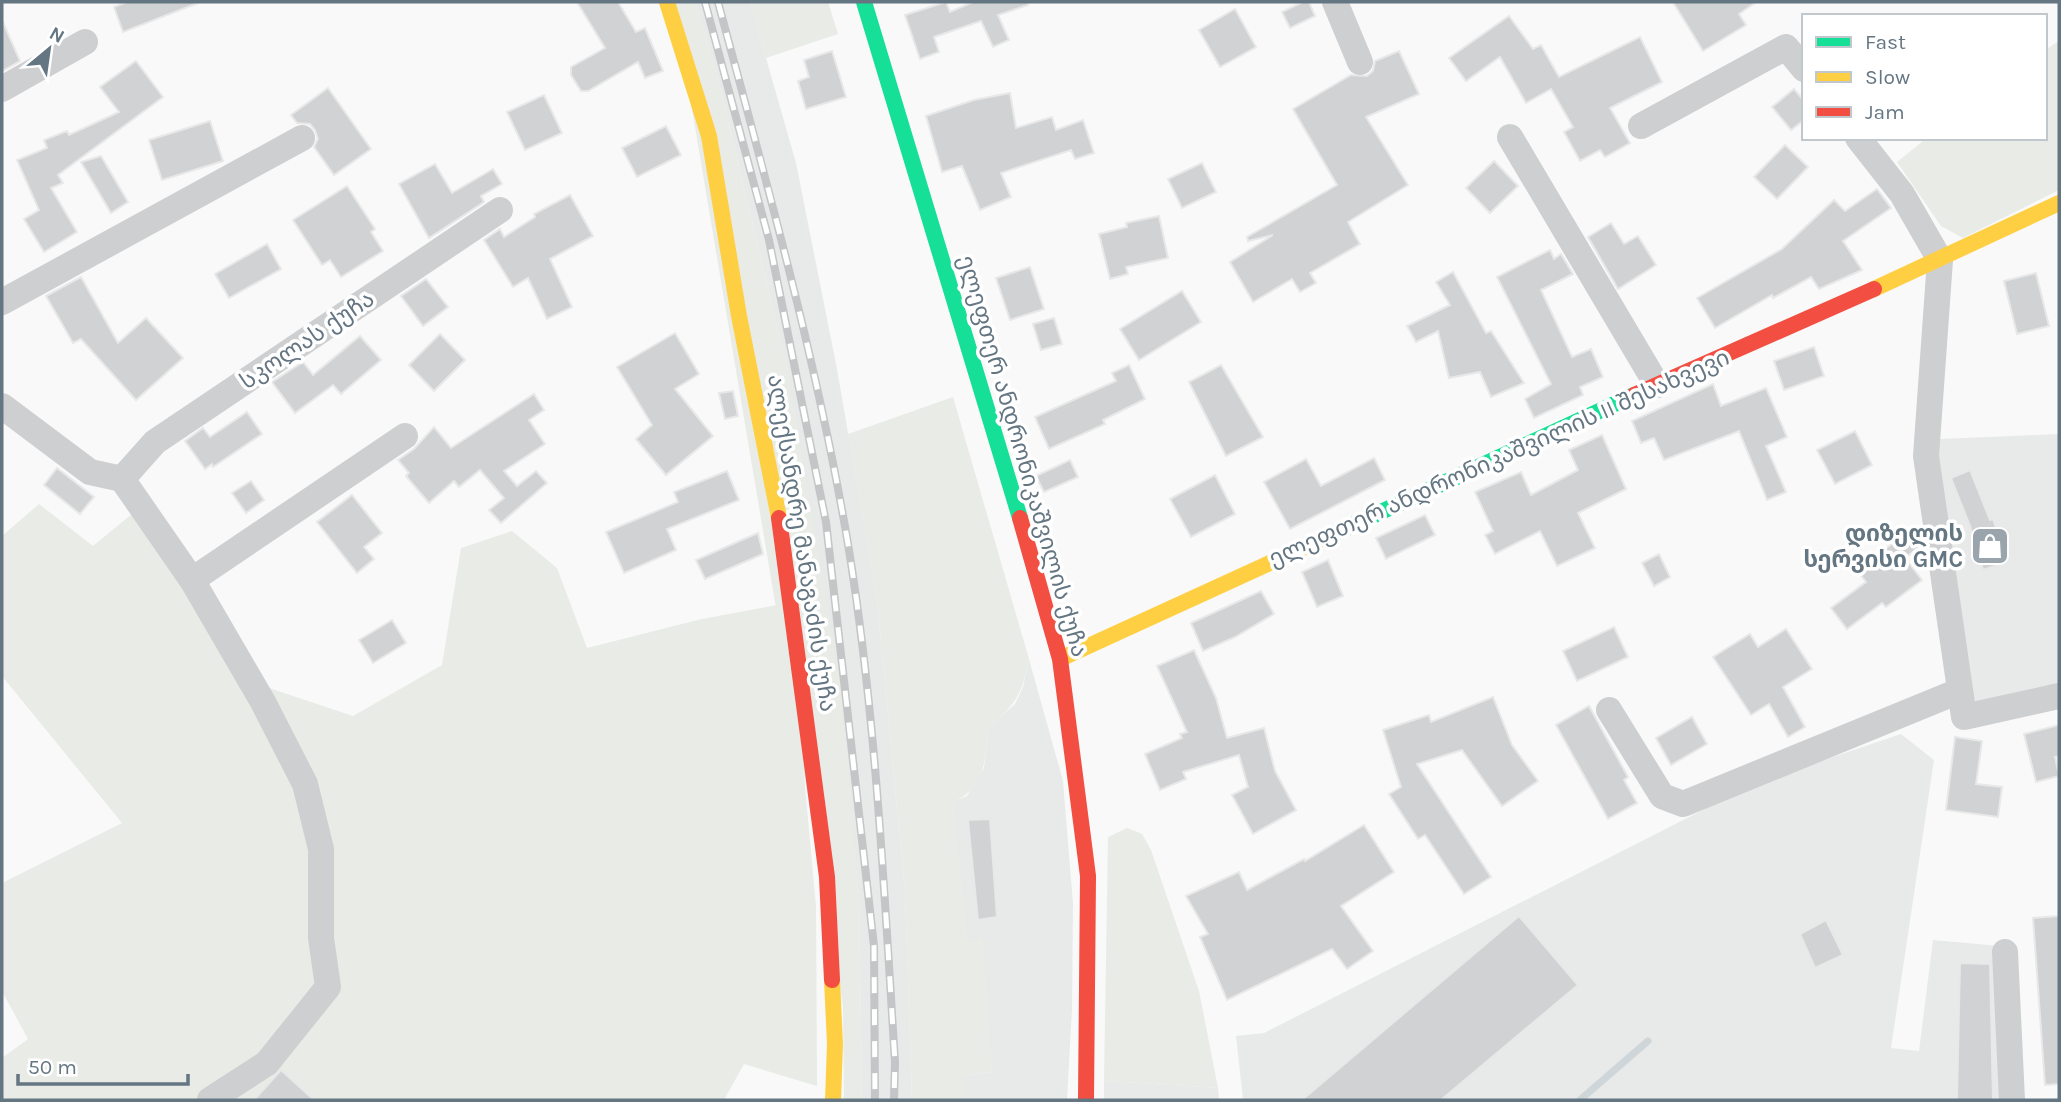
<svg xmlns="http://www.w3.org/2000/svg" width="2061" height="1102" font-family="Karla,'Noto Sans Georgian',sans-serif">
	<rect width="100%" height="100%" fill="#f9f9f9"/>
	<g fill="#e8e9e9">
		<path d="M696 2H750L796 163 837 369 877 601 905 892 912 1100H862L859 895 788 372 721 91Z"/>
		<path d="M2059 434V687L1981 705 1968 695 1939 475V439Z"/>
		<path d="M1029 659 1063 781 1073 904 1072 1009 1067 1100H963V1076L992 1072 982 940 967 943 953 802 967 796 984 768 989 727 1015 704 1023 687Z"/>
		<path d="M1901 734 1934 760 1891 1048 1919 1051 1933 940 2000 946 2005 1100H1243L1236 1036 1264 1033 1756 783Z"/>
		<path d="M1104 1081 1218 1088 1219 1100H1104Z"/>
	</g>
	<g fill="#e8ebe6">
		<path d="M674 2H696L721 91 788 372 841 686 859 895 862 1100H844L843 1006Z"/>
		<path d="M750 2H828L838 34 766 58Z"/>
		<path d="M2059 41V190L1963 238 1941 226 1897 162 1927 138H2045V50Z"/>
		<path d="M953 397 1029 659C1021 697 1017 702 989 727 984 761 987 785 954 802L967 942 983 940 992 1072 963 1076V1100H912L905 892 877 601 848 434Z"/>
		<path d="M39 504 93 546 132 514 181 579 236 677 353 716 442 665 461 548 512 531 557 568 587 648 702 619 788 603 816 906 817 1086 744 1064 724 1100H2V1058L28 1039 2 991V883L122 823 2 676V536Z"/>
		<path d="M1127 828 1142 834 1151 850 1199 991 1218 1088 1104 1081 1108 837Z"/>
	</g>
	<g fill="none" stroke-linecap="round" stroke-linejoin="round">
		<path stroke="#ced6d9" stroke-width="7" d="M1580 1100 1648 1041"/>
	</g>
	<g fill="#d0d2d3" stroke="#e8e8e8" stroke-width="2">
		<path d="M127 2H198V3L123 32 114 7Z"/>
		<path d="M577 2H618L636 32 645 28 663 71 645 78 638 62 588 91H581L571 75V67L605 48Z"/>
		<path d="M946 2 950 12 973 2H1028V5L998 15 1009 40 993 47 981 21 934 37 939 52 920 59 905 15Z"/>
		<path d="M1303 2H1309L1315 16 1290 28 1282 12Z"/>
		<path d="M1673 2H1756L1739 14 1746 25 1703 51Z"/>
		<path d="M1235 9 1256 47 1220 67 1199 30Z"/>
		<path d="M1509 16 1533 49 1541 45 1559 77 1640 37 1662 82 1610 108 1630 143 1605 157 1600 150 1580 161 1564 132 1573 127 1551 89 1526 103 1500 57 1466 81 1449 58Z"/>
		<path d="M2 20 20 61 2 71Z"/>
		<path d="M832 51 846 97 806 109 798 81 809 77 804 60Z"/>
		<path d="M1399 51 1419 94 1366 117 1408 185 1348 222 1360 244 1310 273 1316 283 1300 292 1292 279 1253 302 1230 262 1273 235 1248 241 1247 237 1337 185 1293 109 1351 75 1367 76 1373 71 1375 61Z"/>
		<path d="M136 61 163 97 58 175 63 183 51 188 77 232 44 252 24 219 39 210 17 160 47 148 44 140 67 131 69 135 119 112 100 87Z"/>
		<path d="M328 88 371 149 334 175 314 147 318 139 315 130 310 124 297 123 291 115Z"/>
		<path d="M1794 89 1804 101V120L1791 130 1772 107Z"/>
		<path d="M1010 93 1016 128 1052 117 1056 130 1083 120 1094 153 1075 159 1071 150 1001 173 1011 197 980 210 962 166 942 172 926 116 974 100Z"/>
		<path d="M544 95 562 133 525 150 507 112Z"/>
		<path d="M210 121 223 161 162 180 149 140Z"/>
		<path d="M666 126 681 155 637 177 622 148Z"/>
		<path d="M1785 145 1808 167 1777 199 1754 177Z"/>
		<path d="M101 156 128 202 111 213 81 162Z"/>
		<path d="M1494 161 1518 186 1490 213 1466 188Z"/>
		<path d="M1202 163 1216 192 1182 208 1168 179Z"/>
		<path d="M435 164 452 193 493 169 502 184 481 196 484 202 429 238 399 184Z"/>
		<path d="M347 186 375 229 371 232 383 251 341 277 330 260 322 265 293 220Z"/>
		<path d="M1877 189 1891 208 1843 241 1862 270 1819 289 1811 277 1773 298 1772 295 1715 328 1697 298 1782 249 1834 200 1845 211Z"/>
		<path d="M570 195 593 236 550 259 572 307 547 319 528 278 513 287 484 240 500 229 504 237 535 217 534 214Z"/>
		<path d="M1159 216 1168 258 1126 267 1128 274 1110 279 1099 234 1127 227 1126 223Z"/>
		<path d="M1611 223 1624 244 1638 236 1656 265 1618 289 1588 237Z"/>
		<path d="M267 244 281 269 229 298 215 274Z"/>
		<path d="M1550 250 1554 259 1561 254 1573 274 1541 290 1572 357 1591 349 1603 377 1580 387 1583 395 1534 418 1525 399 1551 384 1497 277Z"/>
		<path d="M1030 267 1044 309 1010 320 996 278Z"/>
		<path d="M1453 272 1486 333 1491 331 1524 383 1491 397 1480 372 1449 378 1438 331 1416 342 1407 326 1450 305 1436 282Z"/>
		<path d="M2036 273 2049 326 2017 334 2004 281Z"/>
		<path d="M81 277 118 343 146 318 183 358 136 400 81 339 73 343 46 296Z"/>
		<path d="M426 279 448 307 423 326 401 296Z"/>
		<path d="M1182 291 1201 322 1139 360 1120 329Z"/>
		<path d="M1054 318 1062 344 1041 350 1033 324Z"/>
		<path d="M675 333 699 374 675 389 713 436 666 475 636 439 652 425 617 367Z"/>
		<path d="M440 334 465 360 434 391 409 365Z"/>
		<path d="M360 336 381 360 341 394 333 385 295 413 272 382 303 362 313 375Z"/>
		<path d="M1814 347 1824 376 1784 390 1774 361Z"/>
		<path d="M1129 365 1145 399 1103 420 1105 424 1049 449 1035 417 1116 381 1112 373Z"/>
		<path d="M1221 365 1263 437 1226 456 1189 382Z"/>
		<path d="M1713 384 1721 406 1766 388 1787 437 1766 446 1786 492 1767 500 1739 431 1664 460 1654 438 1641 443 1632 421Z"/>
		<path d="M733 391 738 416 725 419 719 393Z"/>
		<path d="M534 394 544 410 529 420 545 444 504 471 517 486 536 471 547 483 501 523 489 510 504 498 480 470 459 487 454 481 429 503 406 476 409 473 398 460 414 449 434 427 451 448Z"/>
		<path d="M247 412 262 434 213 467 212 464 205 469 185 441 203 428 210 437Z"/>
		<path d="M1855 431 1872 465 1835 484 1817 450Z"/>
		<path d="M1602 435 1626 489 1578 513 1595 548 1557 566 1540 531 1495 554 1485 535 1493 531 1475 492 1521 472 1531 495 1578 470 1569 450Z"/>
		<path d="M1374 458 1385 480 1290 529 1264 482 1306 459 1321 486Z"/>
		<path d="M1070 460 1078 477 1044 492 1036 476Z"/>
		<path d="M57 468 94 497 80 514 44 485Z"/>
		<path d="M1970 470 1990 520 1993 519 2007 562 1983 570 1970 526 1951 478Z"/>
		<path d="M727 471 739 500 667 529 676 550 624 573 606 532 678 502 674 492Z"/>
		<path d="M1215 475 1235 514 1191 537 1170 499Z"/>
		<path d="M251 481 264 500 246 513 232 493Z"/>
		<path d="M352 495 382 533 364 547 374 559 357 573 317 522Z"/>
		<path d="M1425 515 1435 535 1386 559 1376 538Z"/>
		<path d="M1916 526 1921 533 1923 544 1905 558 1922 580 1886 607 1882 603 1847 629 1831 608 1866 582 1857 570Z"/>
		<path d="M758 533 763 554 705 579 696 560Z"/>
		<path d="M1659 554 1670 577 1654 586 1642 563Z"/>
		<path d="M1328 560 1343 596 1317 607 1302 572Z"/>
		<path d="M1261 591 1274 614 1235 637 1203 651 1191 623Z"/>
		<path d="M392 620 406 643 373 663 359 640Z"/>
		<path d="M1614 627 1628 657 1577 681 1563 651Z"/>
		<path d="M1786 629 1812 669 1783 687 1805 727 1788 737 1769 704 1751 715 1713 657 1750 634 1758 647Z"/>
		<path d="M1194 650 1216 698 1227 738 1264 728 1275 771 1296 810 1253 834 1232 795 1248 787 1239 755 1183 772 1186 779 1160 790 1145 754 1182 738 1180 734 1187 732 1157 666Z"/>
		<path d="M1493 697 1512 745 1538 781 1502 806 1462 750 1417 764 1491 877 1464 894 1425 835 1418 839 1389 794 1401 787 1383 730 1429 715 1431 722Z"/>
		<path d="M1589 706 1628 777 1624 780 1637 803 1608 819 1556 725Z"/>
		<path d="M1692 717 1707 744 1671 765 1656 738Z"/>
		<path d="M2059 725V756L2055 757 2059 776 2036 782 2024 734Z"/>
		<path d="M1955 737 1982 741 1976 784 2002 787 1998 817 1946 810Z"/>
		<path d="M990 819 997 917 978 920 968 820Z"/>
		<path d="M1364 825 1394 872 1341 906 1373 951 1347 969 1332 949 1227 1000 1200 937 1208 934 1186 896 1239 872 1247 890 1304 859 1305 861Z"/>
		<path d="M1519 916 1578 985 1441 1100H1302Z"/>
		<path d="M2059 916V1084L2045 1085 2033 918Z"/>
		<path d="M1826 920 1843 955 1815 968 1800 934Z"/>
		<path d="M1960 963 1990 964 1993 1100H1957Z"/>
		<path d="M281 1070 314 1100H254Z"/>
	</g>
	<g fill="none" stroke-linecap="round" stroke-linejoin="round">
		<g stroke="#cecfd0" stroke-width="26">
			<path d="M1335 2 1360 62"/>
			<path d="M2 89 85 42"/>
			<path d="M1641 126 1786 47 1804 69"/>
			<path d="M1510 137 1657 385"/>
			<path d="M1858 138 1902 194 1940 260 1926 456 1964 717 2059 696"/>
			<path d="M2 302 302 138"/>
			<path d="M2 406 90 472 122 479 192 580 263 702 305 784 321 849V938L328 987 267 1063 210 1100"/>
			<path d="M122 479 155 442 500 210"/>
			<path d="M192 580 405 436"/>
			<path d="M1609 710 1662 796 1683 804 1959 691"/>
			<path d="M2005 952 2012 1100"/>
		</g>
		<g stroke="#16e098" stroke-width="16">
			<path d="M864 2 1020 518"/>
			<path d="M1331 535 1634 395"/>
		</g>
		<g stroke="#ffcf43" stroke-width="16">
			<path d="M667 2 709 136 739 316 779 518"/>
			<path d="M1874 289 2059 203"/>
			<path d="M1060 659 1331 535"/>
			<path d="M832 980 835 1044 833 1100"/>
		</g>
		<g stroke="#f24e42" stroke-width="16">
			<path d="M1634 395 1874 289"/>
			<path d="M779 518 827 877 832 980"/>
			<path d="M1020 518 1060 659 1088 876 1086 1100"/>
		</g>
		<defs>
			<g id="rail">
				<path d="M705 2 769 240 826 522 874 946 875 1100"/>
				<path d="M718 2C766 181 817 361 848 544 876 715 884 889 895 1062L894 1100"/>
			</g>
		</defs>
		<use href="#rail" stroke="#c3c5c6" stroke-width="8"/>
		<use href="#rail" stroke="#fff" stroke-width="5" stroke-dasharray="16" stroke-linecap="butt"/>
	</g>
	<defs>
		<symbol id="shop-square" viewBox="-11 -11 22 22"><rect x="-9" y="-9" width="18" height="18" rx="4" fill="#99a4ac" stroke="#fff"/><path d="M-5-2.5h2.3a2.7 3.5 0 0 1 5.4 0H5L5.5 6h-11ZM-1.5-2.5h3a1.5 2.3 0 0 0-3 0Z" fill="#fff"/></symbol>
	</defs>
	<g fill-rule="evenodd">
		<use href="#shop-square" x="1968" y="524" width="44" height="44"/>
	</g>
	<g text-anchor="middle" dominant-baseline="central" stroke-width="7" stroke-linejoin="round" paint-order="stroke">
		<g font-size="23" fill="#657683" stroke="#fff">
			<text transform="translate(307 340) rotate(-34)">სკოლას ქუჩა</text>
			<text transform="translate(1023 456) rotate(74)">ელეფთერ ანდრონიკაშვილის ქუჩა</text>
			<text transform="translate(1499 458) rotate(-24)">ელეფთერ ანდრონიკაშვილის II შესახვევი</text>
			<text transform="translate(802 543) rotate(81)">ალექსანდრე მანაგაძის ქუჩა</text>
		</g>
		<g font-size="23" font-weight="bold" fill="#657683" stroke="#fff" text-anchor="end">
			<text x="1963" y="533">დიზელის<tspan x="1963" dy="26">სერვისი GMC</tspan></text>
		</g>
	</g>
	<rect width="2061" height="1102" fill="none" stroke="#657683" stroke-width="7"/>
	<rect x="1802" y="14" width="245" height="126" fill="#ffffff" stroke="#c1c8cd" stroke-width="2"/>
	<rect x="1816" y="37" width="35" height="10" fill="#16e098" stroke="#c1c8cd" stroke-width="2"/>
	<text x="1865" y="49" font-size="21" fill="#657683">Fast</text>
	<rect x="1816" y="72" width="35" height="10" fill="#ffcf43" stroke="#c1c8cd" stroke-width="2"/>
	<text x="1865" y="84" font-size="21" fill="#657683">Slow</text>
	<rect x="1816" y="107" width="35" height="10" fill="#f24e42" stroke="#c1c8cd" stroke-width="2"/>
	<text x="1865" y="119" font-size="21" fill="#657683">Jam</text>
	<g transform="translate(49 49) rotate(29)" stroke="#ffffff" stroke-width="5" paint-order="stroke">
	<path d="M0-5L12 26L0 18L-12 26Z" fill="#657683"/>
	<text y="-10" font-size="19" font-weight="bold" text-anchor="middle" fill="#657683">N</text>
	</g>
	<path d="M18 1074v10h170v-10" fill="none" stroke="#657683" stroke-width="3.5"/>
	<text x="28" y="1074" font-size="21" fill="#657683" stroke="#ffffff" stroke-width="5" paint-order="stroke">50 m</text>
</svg>
